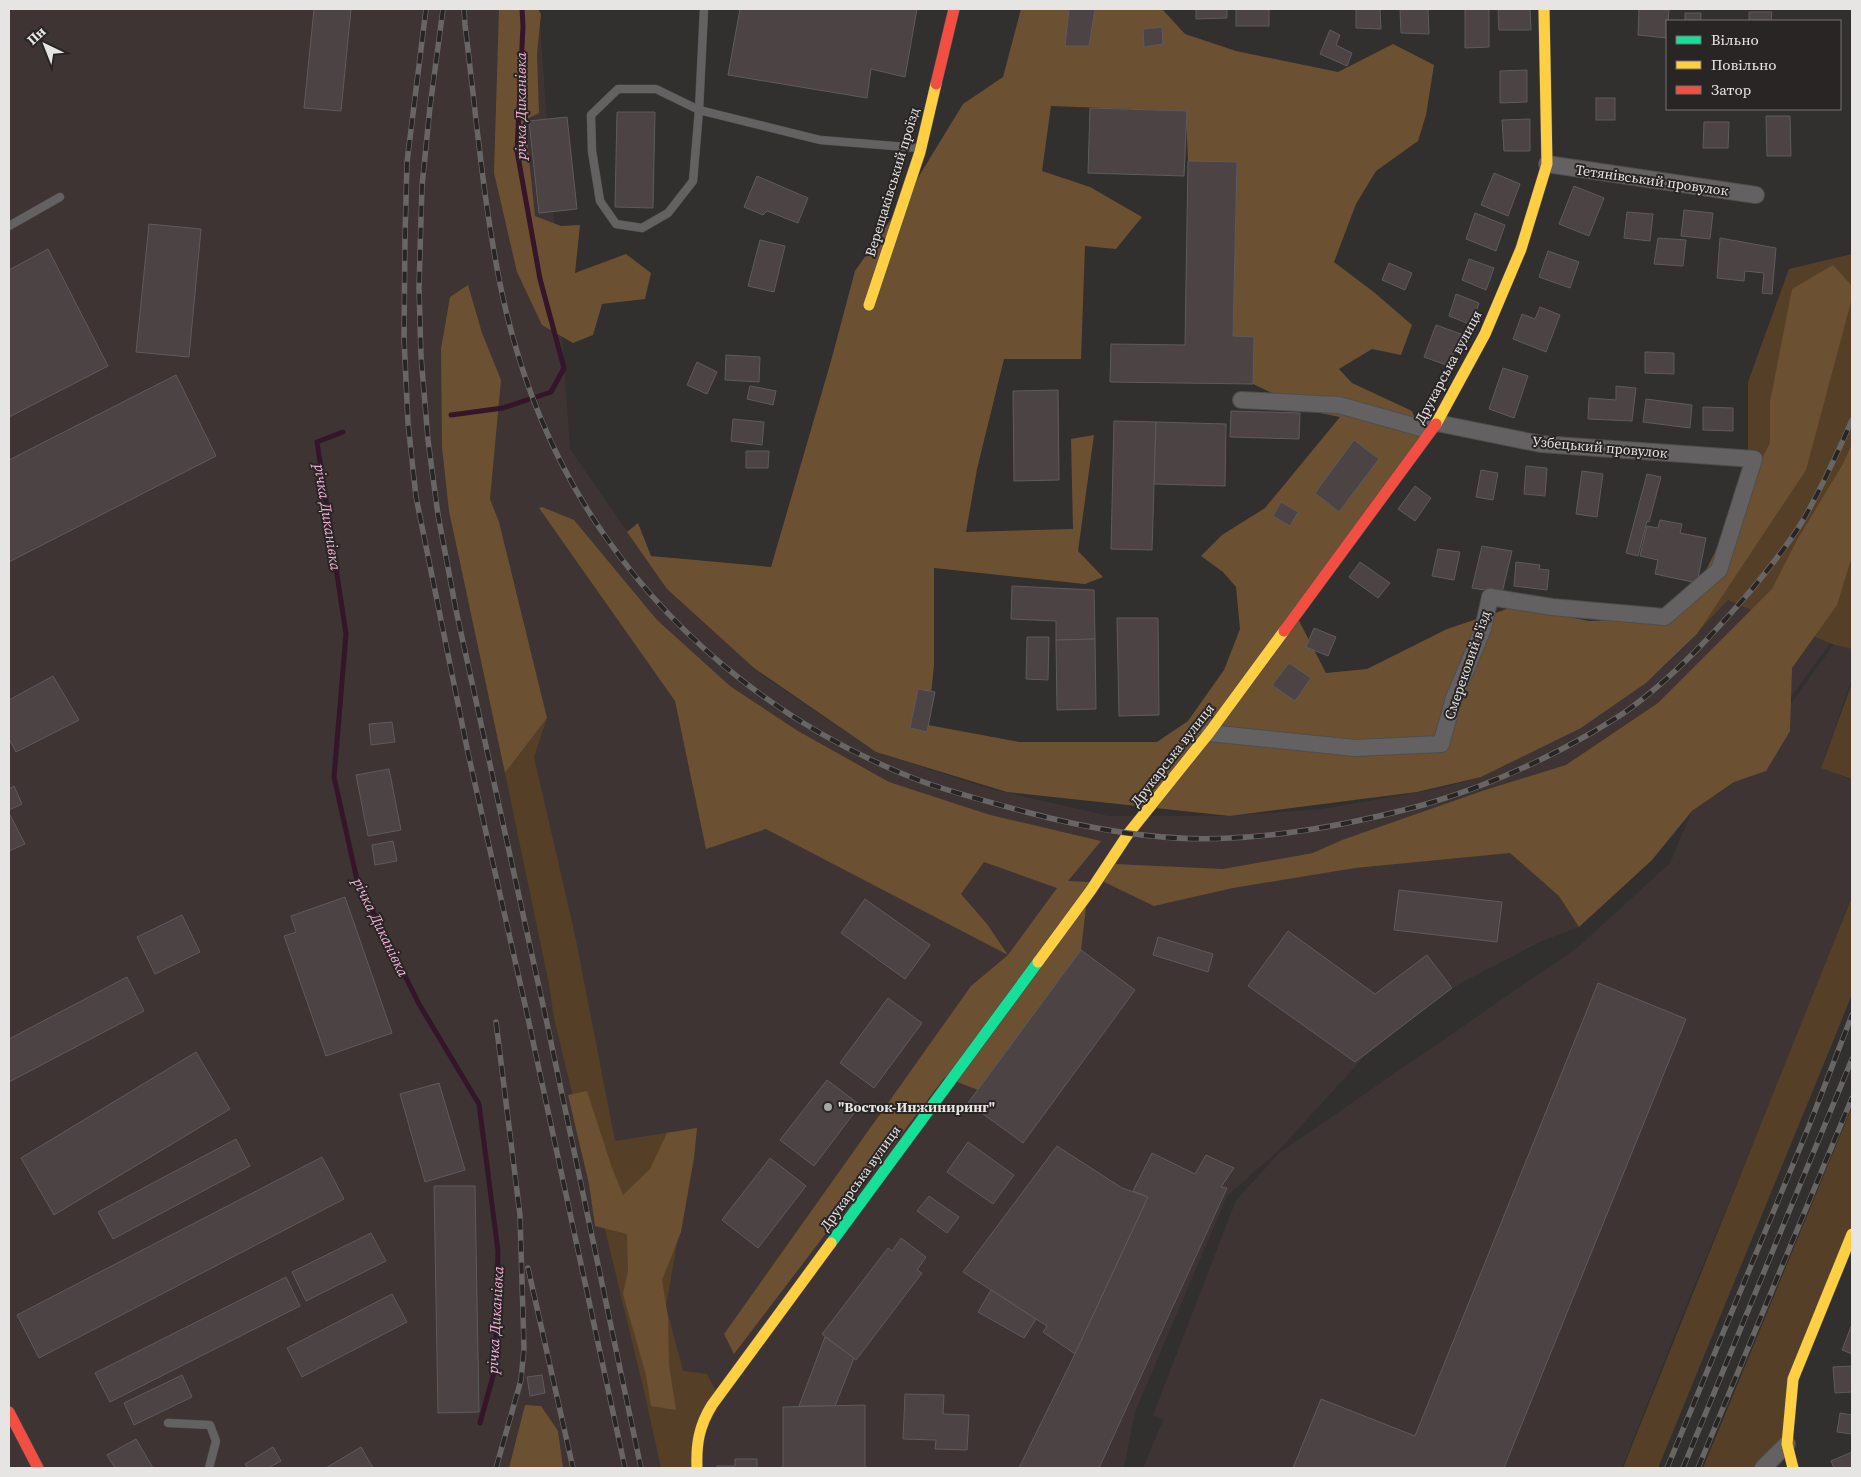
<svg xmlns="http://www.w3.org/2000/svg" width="1861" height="1477" font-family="'Source Serif 4',serif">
	<rect width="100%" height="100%" fill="#31302f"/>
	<g fill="#3e3433">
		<path d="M9 9H539L570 449 667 589 762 675 876 752 987 788 1109 816H1230L1322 809 1437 789 1481 777 1581 728 1646 683 1685 647 1728 600 1831 642 1791 697 1731 755 1682 810 1652 860 1579 927 1540 942 1452 988 1366 1055 1278 1151 1227 1196 1135 1412 1124 1468H9Z"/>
		<path d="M1834 644 1852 648V679L1821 767 1852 780V896L1797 1037 1689 1299 1622 1468H1143L1163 1420 1153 1415 1236 1200 1279 1153 1578 947 1670 863 1692 811 1733 783V754L1793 701Z"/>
	</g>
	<g fill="#554027">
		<path d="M1852 254V649L1832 644 1728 600 1700 630 1665 617 1721 566 1754 459 1748 450V382L1789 269Z"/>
		<path d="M1852 683V779L1821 768Z"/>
		<path d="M547 718 534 757 575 935 615 1141 697 1128 666 1306 683 1371 707 1374 718 1395 695 1468H661L645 1395 554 1018 549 984 505 773Z"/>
		<path d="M1852 897V994L1836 1034 1658 1468H1623Z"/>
		<path d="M1852 1107V1232L1793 1379 1787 1444 1763 1468H1703Z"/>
	</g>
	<g fill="#6c5032" fill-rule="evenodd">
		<path d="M499 9H538L541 14 537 54 539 113 525 120 535 216 561 226 580 225 575 273 626 254 651 273 645 299 602 304 593 335 573 343 542 325 517 272 494 173Z"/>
		<path d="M1021 9H1162L1185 34 1236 51 1338 72 1393 44 1434 65 1426 115 1418 141 1376 171 1356 204 1334 262 1375 293 1412 325 1401 355 1372 349 1339 369 1352 383 1412 411 1424 441 1296 615 1326 673 1367 669 1447 629 1513 607 1590 621 1665 617 1696 590 1770 443V402L1792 289 1833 265 1852 286V298L1806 470 1697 634 1646 683 1581 728 1481 777 1417 792 1230 816 1007 792 876 752 754 668 667 589 627 532 638 523 651 556 771 567 831 361 855 271 905 199 963 104 1003 77ZM1051 106 1186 111 1188 161 1237 162 1233 336 1253 384 1310 411 1340 417 1265 508 1222 535 1201 556 1223 572 1236 587 1240 629 1224 670 1188 721 1157 742H1019L928 725 934 665V568L1085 584 1103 577 1078 551 1094 435 1071 439 1073 529 966 532 977 469 1004 359H1081L1085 246 1116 249 1142 217 1090 187 1042 171Z"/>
		<path d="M468 285 482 333 501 380 490 499 499 522 547 718 505 773 449 511 442 447 441 349 450 297Z"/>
		<path d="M1852 444V556L1837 605 1792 668 1790 731 1766 771 1734 782 1692 811 1652 860 1579 927 1559 896 1510 853 1355 868 1233 888 1154 906 1098 879 1114 864 1223 869 1313 853 1342 840 1485 790 1566 765 1658 703 1772 589 1797 540 1843 464Z"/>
		<path d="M542 507 574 520 657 620 730 686 798 731 889 782 990 815 1101 841 1068 881 1089 882 1081 950 978 1090 945 1077 734 1354 724 1334 971 986 1008 955 766 829 706 849 675 701 539 508ZM984 862 1057 888 1008 955 987 924 961 894Z"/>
		<path d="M587 1091 612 1168 623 1195 650 1169 667 1133 697 1128 694 1158 681 1232 662 1280 668 1317 669 1365 676 1410 651 1406 646 1375 623 1294 628 1271 627 1234 595 1226 589 1184 568 1095Z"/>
		<path d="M525 1405 541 1406 558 1431 563 1468H509Z"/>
	</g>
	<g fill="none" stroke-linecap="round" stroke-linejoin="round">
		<g stroke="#351529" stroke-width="5">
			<path d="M451 415 503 408 551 392 564 368 540 279 517 151 523 26 522 9"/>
			<path d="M343 432 317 442 346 634 334 777 357 880 419 1004 479 1104 498 1251 495 1369 480 1423"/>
		</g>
	</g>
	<g fill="#4c4345" stroke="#5d5b5c">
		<path d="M314 9H351L341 111 304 108Z"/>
		<path d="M740 9H917L905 77 871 69 867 98 728 75Z"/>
		<path d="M1069 9H1095L1089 46H1065Z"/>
		<path d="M1196 9H1227V18L1196 19Z"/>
		<rect x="1236" y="9" width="33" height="17"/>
		<path d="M1356 9H1380L1381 29 1356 28Z"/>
		<path d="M1400 9H1428L1429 34 1401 33Z"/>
		<path d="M1465 9H1489V47L1465 48Z"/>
		<path d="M1498 9H1530L1531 30H1499Z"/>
		<path d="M1639 9H1669L1667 38 1638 35Z"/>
		<path d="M1749 12H1772L1771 21H1749Z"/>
		<rect x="1685" y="13" width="16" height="8"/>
		<path d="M1162 27 1163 44 1144 47 1143 29Z"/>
		<path d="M1330 30 1340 35 1336 45 1352 53 1347 66 1320 54Z"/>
		<path d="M1527 70V102L1500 103V71Z"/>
		<rect x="1596" y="98" width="19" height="22"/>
		<path d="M1090 108 1187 111 1184 176 1088 173Z"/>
		<path d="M617 112H655L653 208 615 207Z"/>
		<path d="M1766 116H1790L1791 156H1767Z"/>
		<path d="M567 117 577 209 539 213 529 121Z"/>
		<path d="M1530 119V151H1504L1502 120Z"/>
		<path d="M1704 122H1729L1728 148H1703Z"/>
		<path d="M1188 161 1237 162 1233 336 1254 337 1253 384 1110 382 1111 344 1185 345Z"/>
		<path d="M1494 173 1520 184 1508 216 1481 205Z"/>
		<path d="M757 176 808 198 798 223 767 211 763 215 744 207Z"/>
		<path d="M1574 186 1604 198 1589 236 1559 224Z"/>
		<path d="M1684 210 1713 213 1710 239 1681 236Z"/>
		<path d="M1627 212 1653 214 1650 241 1624 238Z"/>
		<path d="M1475 213 1505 225 1496 251 1466 239Z"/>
		<path d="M149 224 201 229 189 357 136 352Z"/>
		<path d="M1658 238 1686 240 1683 266 1654 264Z"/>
		<path d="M1720 238 1776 248 1772 294 1762 293 1764 273 1745 271 1744 281 1717 278Z"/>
		<path d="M760 240 785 246 774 292 748 286Z"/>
		<path d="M48 249 108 366 9 417V270Z"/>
		<path d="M1548 251 1579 262 1570 288 1539 277Z"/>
		<path d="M1469 259 1494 268 1486 290 1462 280Z"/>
		<path d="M1389 263 1412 273 1405 290 1382 280Z"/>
		<path d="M1456 294 1479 303 1472 325 1449 316Z"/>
		<path d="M1540 307 1560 315 1546 352 1513 339 1522 314 1535 319Z"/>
		<path d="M1436 325 1461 334 1449 366 1424 357Z"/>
		<path d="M1645 352 1674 353V374L1645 373Z"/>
		<path d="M726 355 760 357 759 382 725 380Z"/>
		<path d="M697 362 717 372 707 394 687 385Z"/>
		<path d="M1503 368 1528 376 1514 418 1489 409Z"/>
		<path d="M176 375 216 456 9 562V460Z"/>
		<path d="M750 386 776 391 773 405 747 399Z"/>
		<path d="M1616 386 1636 388 1632 421 1588 419 1589 398 1616 400Z"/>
		<path d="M1058 390 1059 480 1014 481 1013 391Z"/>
		<path d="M1646 399 1692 405 1690 428 1643 422Z"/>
		<path d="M1703 407 1733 408V431L1703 430Z"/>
		<path d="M1231 411 1300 413 1299 439 1230 437Z"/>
		<path d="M733 419 764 422 762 445 731 441Z"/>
		<path d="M1114 421 1156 422 1152 550 1111 549Z"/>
		<path d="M1156 422 1226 424 1225 486 1154 484Z"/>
		<path d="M1354 440 1379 459 1339 512 1315 493Z"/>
		<path d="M746 451H769L768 468H746Z"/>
		<path d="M1526 466 1547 468 1545 496 1524 494Z"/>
		<path d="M1481 470 1498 473 1493 500 1476 497Z"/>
		<path d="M1582 471 1603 474 1597 517 1576 514Z"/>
		<path d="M1647 474 1661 477 1649 522 1647 521 1638 556 1626 553Z"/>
		<path d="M1415 486 1431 498 1415 521 1398 509Z"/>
		<path d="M1281 502 1298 512 1290 526 1273 516Z"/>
		<path d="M1660 520 1682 524 1680 533 1706 538 1697 583 1655 574 1658 560 1640 556 1647 526 1658 528Z"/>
		<path d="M1482 546 1512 551 1502 593 1472 588Z"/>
		<path d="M1438 549 1460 552 1454 580 1432 576Z"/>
		<path d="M1360 562 1390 583 1378 598 1349 577Z"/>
		<path d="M1516 562 1540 565 1539 569 1549 570 1547 590 1514 586Z"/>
		<path d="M1012 586 1094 590 1095 639 1056 640V621L1011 619Z"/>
		<path d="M1117 618H1158L1159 715 1119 716Z"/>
		<path d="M1314 628 1336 637 1328 656 1306 647Z"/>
		<path d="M1027 637H1049L1048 680 1026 679Z"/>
		<path d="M1095 639 1096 709 1057 710 1056 640Z"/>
		<path d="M1289 663 1311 678 1295 701 1272 685Z"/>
		<path d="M53 676 79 720 16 752 9 739V700Z"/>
		<path d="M918 689 935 692 927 732 910 728Z"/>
		<path d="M392 722 395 742 371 745 369 724Z"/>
		<path d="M389 769 401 830 368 836 356 775Z"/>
		<path d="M14 786 22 804 9 810V789Z"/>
		<path d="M9 813 25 844 9 851Z"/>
		<path d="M393 841 397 861 375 865 372 845Z"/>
		<path d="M1399 890 1502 902 1497 942 1394 930Z"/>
		<path d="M345 897 392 1033 326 1056 284 936 296 932 291 916Z"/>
		<path d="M865 899 930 945 905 979 841 933Z"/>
		<path d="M182 915 200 952 155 974 137 937Z"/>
		<path d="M1288 931 1375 994 1427 955 1452 988 1355 1062 1248 986Z"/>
		<path d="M1158 937 1213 954 1208 972 1153 955Z"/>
		<path d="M1081 950 1135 990 1023 1143 968 1103Z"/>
		<path d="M127 977 144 1011 9 1082V1039Z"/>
		<path d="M1598 983 1686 1019 1504 1468H1293L1321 1399 1415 1436Z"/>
		<path d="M888 998 922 1023 874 1088 840 1063Z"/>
		<path d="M196 1052 230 1109 54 1215 21 1158Z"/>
		<path d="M827 1080 860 1105 814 1166 780 1140Z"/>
		<path d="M439 1083 465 1170 425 1182 400 1094Z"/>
		<path d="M236 1139 250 1166 113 1239 98 1212Z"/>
		<path d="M968 1142 1014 1175 993 1204 947 1172Z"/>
		<path d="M1057 1146 1122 1188 1148 1197 1075 1354 1043 1332 1047 1326 963 1272Z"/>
		<path d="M1152 1153 1195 1174 1206 1155 1234 1168 1221 1187 1227 1188 1099 1468H1019L1075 1354 1148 1197 1133 1191Z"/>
		<path d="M322 1157 344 1199 39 1358 17 1315Z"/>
		<path d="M770 1158 806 1186 758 1248 722 1220Z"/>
		<path d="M434 1186H475L479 1412 438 1413Z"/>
		<path d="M929 1196 959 1217 947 1233 917 1211Z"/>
		<path d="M371 1233 386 1261 306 1301 292 1272Z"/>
		<path d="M901 1238 926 1257 917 1270 922 1273 856 1360 822 1334 888 1248 892 1251Z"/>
		<path d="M286 1277 300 1306 110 1402 95 1373Z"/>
		<path d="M991 1290 1036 1319 1024 1338 978 1312Z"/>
		<path d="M392 1294 407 1322 302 1377 287 1348Z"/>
		<path d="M1852 1324V1354L1842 1350Z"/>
		<path d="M825 1337 854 1358 835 1406H799Z"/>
		<path d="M1852 1366V1392L1835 1393 1833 1367Z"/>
		<path d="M182 1375 192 1397 134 1425 124 1403Z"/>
		<path d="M542 1375 545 1393 530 1396 527 1377Z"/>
		<path d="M905 1394 944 1395 943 1414 969 1415 967 1450 935 1449 936 1440 903 1439Z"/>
		<path d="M865 1405V1468H783V1407Z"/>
		<path d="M1840 1413 1852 1415V1434L1837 1432Z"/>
		<path d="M136 1439 153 1468H115L107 1455Z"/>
		<path d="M273 1447 281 1461 268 1468H248L245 1464Z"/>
		<path d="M361 1447 373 1468H326Z"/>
		<path d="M1852 1452V1468H1834L1831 1461Z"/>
		<path d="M735 1459H757V1468H717V1466H735Z"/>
	</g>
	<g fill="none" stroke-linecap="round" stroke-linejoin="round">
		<defs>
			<g id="lane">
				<path d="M704 9 699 110 693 181 668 213 642 228 616 224 600 201 592 151 591 115 618 89H656L699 110 820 140 919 148"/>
				<path d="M9 226 60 197"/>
				<path d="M168 1423 210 1425 216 1441 209 1468"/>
			</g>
			<g id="street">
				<path d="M1547 164 1756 195"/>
				<path d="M1209 733 1355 748 1441 744 1454 698 1483 629 1490 597 1552 607 1665 617 1719 570 1754 459 1541 444 1437 423 1421 428 1339 405 1241 400"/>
				<path d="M1763 1468 1787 1444"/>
			</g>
			<path id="fast" d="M831 1243 1038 962"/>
			<g id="slow">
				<path d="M869 305 920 152 936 84"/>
				<path d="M1436 424 1485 334 1521 249 1547 164 1544 9"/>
				<path d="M1038 962 1091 890 1128 834 1209 733 1284 631"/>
				<path d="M697 1468C696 1444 699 1426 712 1405L831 1243"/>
				<path d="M1793 1468 1787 1444 1793 1379 1852 1234"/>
			</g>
			<g id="jam">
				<path d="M936 84 954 9"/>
				<path d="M1284 631 1436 424"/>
				<path d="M9 1412 38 1468"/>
			</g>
		</defs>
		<use href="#lane" stroke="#4f4e4d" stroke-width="9"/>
		<use href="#street" stroke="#4f4e4d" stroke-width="18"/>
		<use href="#fast" stroke="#4f4e4d" stroke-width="12"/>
		<use href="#slow" stroke="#4f4e4d" stroke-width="12"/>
		<use href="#jam" stroke="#4f4e4d" stroke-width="12"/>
		<use href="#lane" stroke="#636161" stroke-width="8"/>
		<use href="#street" stroke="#636161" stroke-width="16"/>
		<use href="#fast" stroke="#16e098" stroke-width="11"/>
		<use href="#slow" stroke="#ffcf43" stroke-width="11"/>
		<use href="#jam" stroke="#f24e42" stroke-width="11"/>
		<defs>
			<g id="rail">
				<path d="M426 9 407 162 405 238 404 338 408 423 416 497 468 753 526 1009 625 1468"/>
				<path d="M443 9 430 107 422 186 419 288 421 356 428 440 438 515 456 610 548 1028 641 1468"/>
				<path d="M464 9 465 25C477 120 484 217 506 311 525 390 558 469 605 536 682 647 792 731 918 780 953 793 990 802 1026 812 1093 830 1161 842 1230 838 1295 835 1360 822 1423 805 1482 788 1539 763 1593 732 1604 725 1617 718 1628 710 1675 676 1715 632 1753 588 1770 567 1788 545 1802 522 1821 489 1837 454 1852 420"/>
				<path d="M528 1268 573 1468"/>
				<path d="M496 1468 521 1380 524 1348 520 1215 496 1022"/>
				<path d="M1667 1468 1809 1126 1852 1015"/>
				<path d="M1683 1468 1852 1059"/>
				<path d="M1698 1468 1852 1098"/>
			</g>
		</defs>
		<use href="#rail" stroke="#676665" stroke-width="5.5"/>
		<use href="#rail" stroke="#282524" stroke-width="4" stroke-dasharray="11" stroke-linecap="butt"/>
	</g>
	<circle fill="#a7a6a5" stroke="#282524" stroke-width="2" cx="828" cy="1107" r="5"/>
	<g text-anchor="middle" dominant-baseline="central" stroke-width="4" stroke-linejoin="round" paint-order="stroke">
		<g font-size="14" fill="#e7e5e4" stroke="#282524">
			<text transform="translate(1652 180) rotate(8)">Тетянівський провулок</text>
			<text transform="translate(892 182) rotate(-73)">Верещаківський проїзд</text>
			<text transform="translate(1448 367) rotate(-62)">Друкарська вулиця</text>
			<text transform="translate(1600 447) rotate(5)">Узбецький провулок</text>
			<text transform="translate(1467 665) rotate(-71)">Смерековий в'їзд</text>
			<text transform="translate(1172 755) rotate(-52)">Друкарська вулиця</text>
			<text transform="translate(860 1178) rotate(-54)">Друкарська вулиця</text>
		</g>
		<g font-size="14" font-weight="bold" fill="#e7e5e4" stroke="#282524" text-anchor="start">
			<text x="838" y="1107">"Восток-Инжиниринг"</text>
		</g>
		<g font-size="15" font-style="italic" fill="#f8b2da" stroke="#282524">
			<text transform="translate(520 106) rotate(-90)">річка Диканівка</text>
			<text transform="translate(328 517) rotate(81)">річка Диканівка</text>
			<text transform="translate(381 927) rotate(64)">річка Диканівка</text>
			<text transform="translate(495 1320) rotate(-87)">річка Диканівка</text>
		</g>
	</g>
	<rect width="1861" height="1477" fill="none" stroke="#e7e5e4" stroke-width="20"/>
	<rect x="1666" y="20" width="175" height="90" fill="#282524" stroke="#747271"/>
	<rect x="1676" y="36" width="25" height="8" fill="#16e098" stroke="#747271"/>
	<text x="1711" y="45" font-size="15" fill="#e7e5e4">Вільно</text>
	<rect x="1676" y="61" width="25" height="8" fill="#ffcf43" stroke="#747271"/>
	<text x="1711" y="70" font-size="15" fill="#e7e5e4">Повільно</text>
	<rect x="1676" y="86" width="25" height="8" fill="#f24e42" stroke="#747271"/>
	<text x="1711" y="95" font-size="15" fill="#e7e5e4">Затор</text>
	<g transform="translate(45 45) rotate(317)" stroke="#282524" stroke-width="4" paint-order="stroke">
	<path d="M0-4L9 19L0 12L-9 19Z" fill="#e7e5e4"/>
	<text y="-8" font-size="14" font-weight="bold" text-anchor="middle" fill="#e7e5e4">Пн</text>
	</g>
</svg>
